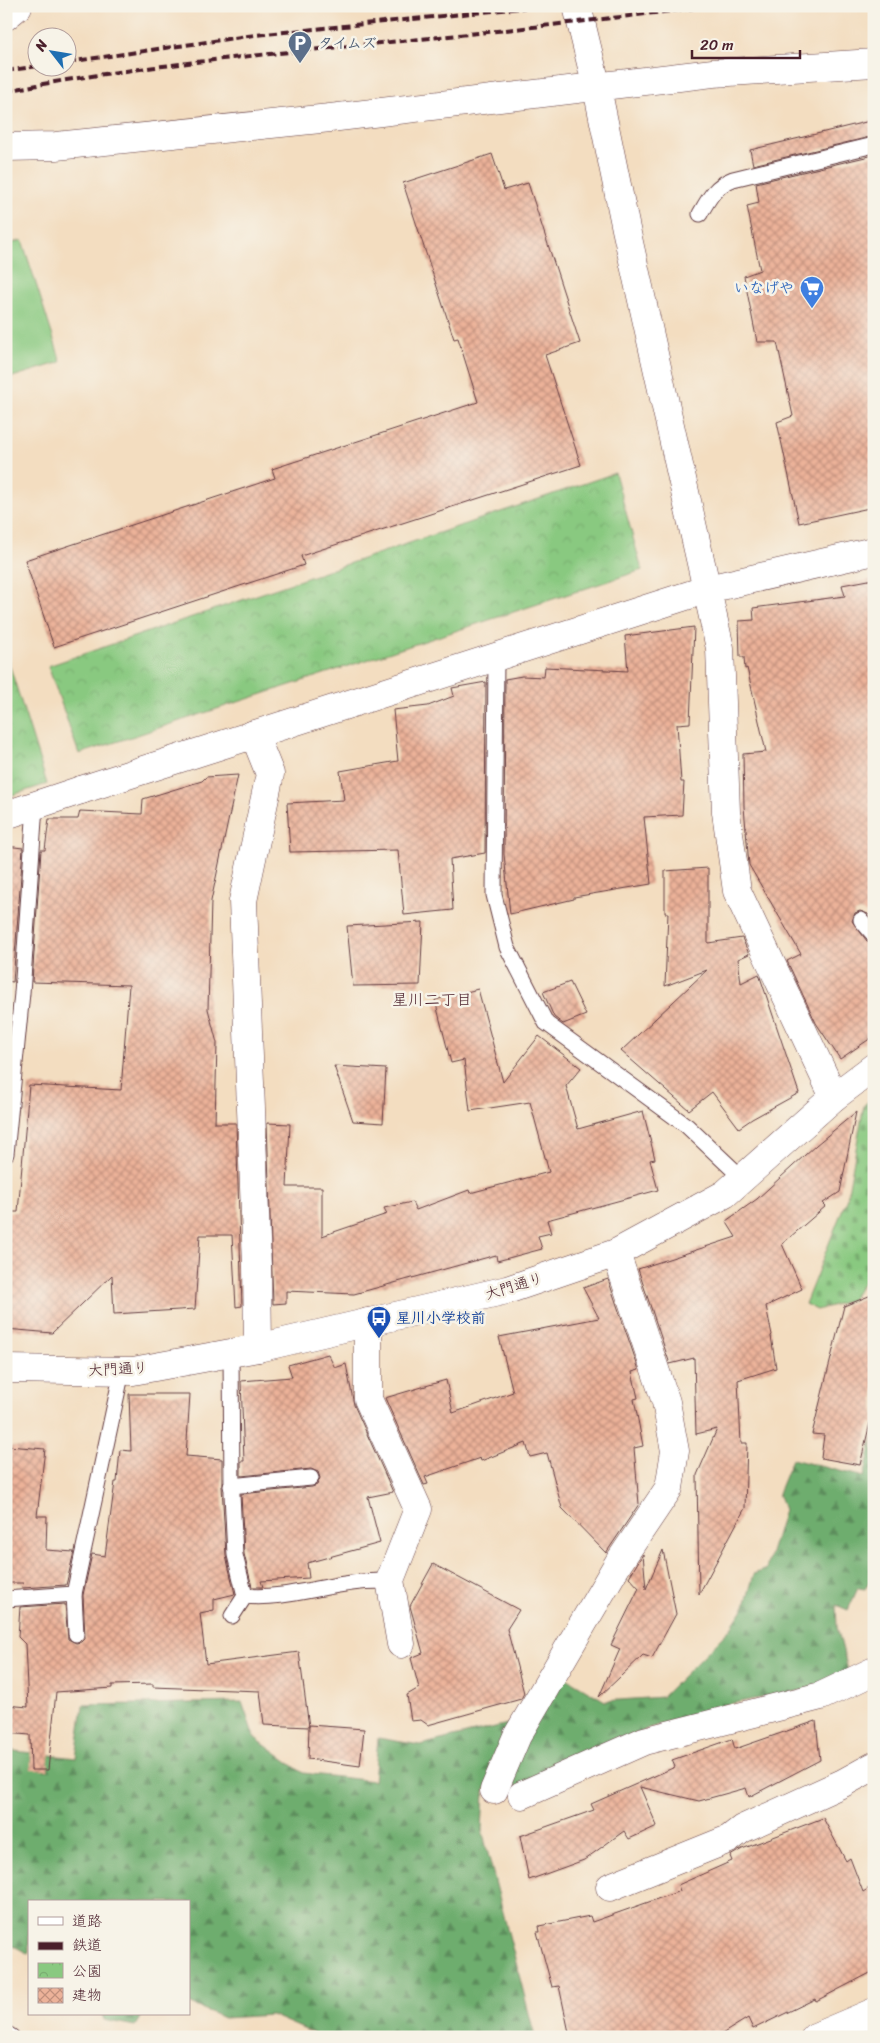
<svg xmlns="http://www.w3.org/2000/svg" width="880" height="2043" font-family="Sriracha,'Klee One',sans-serif">
	<defs>
		<pattern id="forest-firs" width="22" height="20" patternUnits="userSpaceOnUse" patternTransform="scale(1.25)"><rect width="22" height="20" fill="#6ead6e"/><path d="M5 1l3.5 6h-7zM16 11l3.5 6h-7z" fill="#5c8c5b"/></pattern>
		<pattern id="cemetery-stones" width="16" height="16" patternUnits="userSpaceOnUse" patternTransform="scale(1.25)"><rect width="16" height="16" fill="#89c980"/><path d="M2 7V4a2 2 0 0 1 4 0v3zM10 15v-3a2 2 0 0 1 4 0v3z" fill="#78ac6f"/></pattern>
		<pattern id="park-crowns" width="20" height="18" patternUnits="userSpaceOnUse" patternTransform="scale(1.25)"><rect width="20" height="18" fill="#89c980"/><path d="M2 6a3 3 0 1 1 6 0M12 15a3 3 0 1 1 6 0" fill="none" stroke="#78ac6f"/></pattern>
		<pattern id="building-cross-hatch" width="8" height="8" patternUnits="userSpaceOnUse" patternTransform="scale(1.25)"><rect width="8" height="8" fill="#ecb299"/><path d="M0 0l8 8M0 8l8-8" fill="none" stroke="#c1907d"/></pattern>
	</defs>
	<rect width="100%" height="100%" fill="#f7f3e8"/>
	<filter id="ink" filterUnits="userSpaceOnUse"><feTurbulence type="fractalNoise" baseFrequency=".02" numOctaves="2"/><feDisplacementMap in="SourceGraphic" scale="10" xChannelSelector="R" yChannelSelector="G"/><feConvolveMatrix kernelMatrix="1 2 1 2 8 2 1 2 1" color-interpolation-filters="sRGB"/></filter>
	<filter id="wash" filterUnits="userSpaceOnUse"><feTurbulence type="fractalNoise" baseFrequency=".0096" numOctaves="4" result="noise"/><feDisplacementMap in="SourceGraphic" scale="20" xChannelSelector="R" yChannelSelector="G"/><feGaussianBlur stdDeviation="1.12" result="paint"/><feColorMatrix in="noise" values="0 0 0 0 0 0 0 0 0 0 0 0 0 0 0 0 0 1.4 0 .05"/><feComposite in="paint" operator="in"/></filter>
	<g filter="url(#wash)">
		<rect width="100%" height="100%" fill="#f3ddc0"/>
		<g fill="url(#forest-firs)" stroke="#5c664c">
			<path d="M873 1437 874 1579 868 1583 865 1589 858 1588 848 1610 836 1605 837 1627 848 1670 815 1688 723 1705 649 1728 506 1791 522 1743 563 1676 605 1701 662 1697 730 1629 745 1606 754 1574 766 1569 784 1510 778 1493 792 1459 864 1477Z"/>
			<path d="M242 1702 254 1737 303 1773 374 1781 378 1738 420 1745 516 1722 484 1792 482 1830 535 2037H322L271 2015 224 2018 189 2003V1902H29V1954L6 1942V1750L76 1758 83 1705Z"/>
			<path d="M102 2014H142L135 2026 104 2020Z"/>
		</g>
		<path fill="url(#cemetery-stones)" stroke="#6a7456" d="M874 1097V1267L851 1300 817 1310 805 1304 847 1198 864 1105Z"/>
		<g fill="url(#park-crowns)" stroke="#6a7456">
			<path d="M615 473 642 570 79 754 48 666Z"/>
			<path d="M6 654 47 784 6 797Z"/>
		</g>
		<path fill="#89c980" stroke="#6a7456" d="M22 240 61 362 6 379V245Z"/>
		<g id="blocks">
			<g fill="url(#building-cross-hatch)">
				<path d="M874 120V136L753 165 750 150Z"/>
				<path d="M492 154 504 190 528 183 580 343 545 355 581 465 301 556 304 565 54 647 25 560 275 478 272 469 478 402 458 338 454 339 403 183Z"/>
				<path d="M874 155V507L799 523 777 422 793 416 777 342H757L744 276 760 270 747 206 759 203 756 183Z"/>
				<path d="M874 579V920L868 914 860 911 855 913 852 921 867 941 874 944V1036L840 1059 816 1023 787 961 801 954 749 865 744 807 743 754 766 752 747 668 745 669 744 657H740L739 621 754 620 753 608 845 596 842 585Z"/>
				<path d="M694 627 690 723 677 724 681 782H684L682 815 644 817 651 884 574 897V899L510 914 504 854 505 679 522 676 544 677 545 667 628 671 625 636Z"/>
				<path d="M486 682 485 853 450 859 453 910 404 915 398 850 290 852 287 803 344 800 340 771 398 761 393 710 428 706 454 696 452 688Z"/>
				<path d="M238 775 211 901 208 1009 217 1043 215 1123H236L242 1306 236 1307 232 1235H200L195 1309 114 1314 112 1275 52 1333 6 1329V1212H18L29 1085 121 1090 129 985 32 982 41 850H45L49 819H78L80 811 142 814 143 799 202 781 206 777Z"/>
				<path d="M6 846 23 848 13 982 6 981Z"/>
				<path d="M708 868V943L742 938 749 954 738 959 741 983 759 974 799 1093 752 1119 739 1128 712 1092 689 1110 621 1051 707 970 665 986 668 913H665V871Z"/>
				<path d="M423 922 420 985 353 986 347 926Z"/>
				<path d="M570 982 586 1015 563 1024 554 1017 543 992Z"/>
				<path d="M478 989 503 1082 539 1036 581 1068 566 1086 578 1129 643 1111 655 1159 650 1160 658 1190 547 1220 551 1233 538 1236 542 1249 497 1261 496 1255 354 1294 286 1291V1303L273 1304 267 1123 290 1124 287 1187H322V1236L387 1214 384 1208 412 1202 416 1210 469 1190 470 1193 549 1172 530 1102 470 1111 464 1060 451 1063 435 1000Z"/>
				<path d="M334 1066 386 1069 383 1123 353 1121Z"/>
				<path d="M856 1112 840 1192 823 1203 826 1206 782 1244 802 1289 766 1306 772 1335 771 1336 776 1368 738 1380 741 1443H747L745 1508 699 1594 697 1475 717 1429 696 1434 694 1358 670 1364 638 1269 736 1237 726 1221 757 1199 816 1145Z"/>
				<path d="M608 1279 639 1370 632 1372 638 1398 634 1399 643 1446 634 1448 639 1504 606 1553 562 1508 547 1453 530 1457 526 1443 481 1461 480 1458 425 1477 428 1484 424 1485 385 1398 446 1380 453 1413 513 1392 499 1337 599 1318 583 1288Z"/>
				<path d="M874 1294V1424L870 1423 860 1465 821 1458 824 1435 812 1434 844 1306Z"/>
				<path d="M328 1354 335 1368 346 1364 354 1405 393 1492 368 1497 380 1543 307 1563 309 1578 261 1581 263 1587H252L244 1554 241 1494 312 1487 317 1485 320 1478 318 1472 311 1469 241 1476V1461H244L241 1381 292 1377 288 1365Z"/>
				<path d="M129 1394H190L186 1456 222 1459V1486L226 1556 235 1594 214 1599V1610L200 1613 206 1664 299 1652 309 1727 264 1725 260 1691 153 1687V1684L112 1685V1688L56 1692 48 1770H31L30 1735 6 1733V1705L28 1707 25 1644 18 1637 20 1607 65 1604 68 1639 76 1643 81 1642 85 1638 83 1595 92 1554 105 1556 115 1482H117L120 1450 131 1451Z"/>
				<path d="M8 1446 45 1449 37 1516H47L46 1550 74 1552 66 1585 22 1588 23 1583H6Z"/>
				<path d="M663 1550 676 1614 652 1658 643 1655 599 1697 620 1649 611 1645 639 1588 629 1577 643 1554 646 1589Z"/>
				<path d="M433 1564 519 1610 507 1629 524 1693 521 1699 428 1725 421 1720 411 1721 407 1695 419 1688 411 1658 423 1653 410 1606Z"/>
				<path d="M816 1721 820 1760 749 1797 746 1788 699 1801 640 1787 657 1826 629 1839 624 1831 584 1860 529 1880 520 1836 594 1810 591 1804 675 1767 672 1760 732 1739 735 1749Z"/>
				<path d="M309 1725 364 1729 360 1766 308 1759Z"/>
				<path d="M823 1818 846 1861 850 1858 863 1892 874 1885V1971L816 2001 815 1999 753 2029 748 2018 717 2037H570L559 1986 552 1987 537 1932H540L539 1926 590 1916 592 1922 680 1891 678 1885 732 1861 730 1856 742 1849Z"/>
			</g>
		</g>
	</g>
	<g filter="url(#ink)">
		<use href="#blocks" fill-opacity="0" stroke="#633c41" stroke-width="1"/>
		<g fill="none" stroke-linecap="round" stroke-linejoin="round">
			<defs>
				<g id="service">
					<path d="M700 214C709 198 715 186 733 179L874 145"/>
					<path d="M496 657 494 895 507 947 546 1023 687 1126 742 1178"/>
					<path d="M861 920 874 935"/>
					<path d="M6 1154 22 993 35 806"/>
					<path d="M231 1353 232 1494 235 1555 245 1596 232 1616"/>
					<path d="M231 1486 311 1478"/>
					<path d="M74 1594 76 1634"/>
					<path d="M245 1596C290 1601 343 1577 390 1582"/>
					<path d="M6 1599 74 1594 122 1371"/>
					<path d="M6 2033 12 2037"/>
				</g>
				<g id="minor">
					<path d="M577 6 597 88 626 229 720 648 726 812 737 891 834 1097"/>
					<path d="M254 734 270 774 243 901 257 1265 258 1348"/>
					<path d="M6 815 81 790"/>
					<path d="M368 1322V1399L418 1509 390 1580 401 1644"/>
					<path d="M494 1790 517 1736 619 1562 669 1488 675 1451 666 1402 616 1253"/>
					<path d="M522 1795 644 1741 821 1696 874 1671"/>
					<path d="M610 1887 729 1839 742 1829 843 1783 874 1766"/>
					<path d="M815 2037 874 2012"/>
				</g>
				<g id="tertiary">
					<path d="M6 16 18 6"/>
					<path d="M6 147 56 146 330 118 713 73 874 63"/>
					<path d="M81 790 708 589 874 551"/>
					<path d="M6 1369 133 1371 258 1348 507 1290 616 1253 725 1194 834 1097 874 1067"/>
				</g>
			</defs>
			<use href="#service" stroke="#633c41" stroke-width="17"/>
			<use href="#minor" stroke="#633c41" stroke-width="29"/>
			<use href="#tertiary" stroke="#633c41" stroke-width="29"/>
			<use href="#service" stroke="#fff" stroke-width="15"/>
			<use href="#minor" stroke="#fff" stroke-width="28"/>
			<use href="#tertiary" stroke="#fff" stroke-width="28"/>
			<g stroke="#4a1f2b" stroke-width="4" stroke-dasharray="8 4" stroke-linecap="butt">
				<path d="M68 62 255 35 542 6"/>
				<path d="M6 71 38 66"/>
				<path d="M6 91C126 67 249 56 370 44 484 33 598 20 712 6"/>
			</g>
		</g>
	</g>
	<defs>
		<symbol id="parking-pin" viewBox="-11 -11 22 30"><path d="M0 17L-7.5 6A9.5 9.5 0 1 1 7.5 6Z" fill="#5c6f8a" stroke="#f7f3e8"/><path d="M-3.5-5.5H1a3.5 3.5 0 0 1 0 7H-1V5.5H-3.5ZM-1-3.4V-.6H.8a1.4 1.4 0 0 0 0-2.8Z" fill="#fff"/></symbol>
		<symbol id="supermarket-pin" viewBox="-11 -11 22 30"><path d="M0 17L-7.5 6A9.5 9.5 0 1 1 7.5 6Z" fill="#3f7fe0" stroke="#f7f3e8"/><path d="M-6-5.5h2.5l.6 2H6L4.5 2H-2.5L-4.4-4H-6ZM-1.5 3.2a1.3 1.3 0 1 0 .1 0ZM3 3.2a1.3 1.3 0 1 0 .1 0Z" fill="#fff"/></symbol>
		<symbol id="bus-pin" viewBox="-11 -11 22 30"><path d="M0 17L-7.5 6A9.5 9.5 0 1 1 7.5 6Z" fill="#1a4fb4" stroke="#f7f3e8"/><path d="M-5-6H5V4H4V6H2V4H-2V6H-4V4H-5ZM-3.5-4V0h7V-4ZM-3.5 1.2v1.5H-2V1.2ZM2 1.2v1.5H3.5V1.2Z" fill="#fff"/></symbol>
	</defs>
	<g fill-rule="evenodd">
		<use href="#parking-pin" x="286" y="29" width="28" height="38"/>
		<use href="#supermarket-pin" x="798" y="274" width="28" height="38"/>
		<use href="#bus-pin" x="365" y="1304" width="28" height="38"/>
	</g>
	<g text-anchor="middle" dominant-baseline="central" stroke-width="5" stroke-linejoin="round" paint-order="stroke">
		<g font-size="15" font-weight="bold" fill="#4e5e75" stroke="#f7f3e8" text-anchor="start">
			<text x="318" y="43">タイムズ</text>
		</g>
		<g font-size="15" font-weight="bold" fill="#366cbe" stroke="#f7f3e8" text-anchor="end">
			<text x="794" y="288">いなげや</text>
		</g>
		<g font-size="15" fill="#4a1f2b" stroke="#f7f3e8">
			<text transform="translate(514 1286) rotate(-17)">大門通り</text>
			<text transform="translate(118 1369) rotate(-3)">大門通り</text>
		</g>
		<g font-size="15" font-weight="bold" fill="#164399" stroke="#f7f3e8" text-anchor="start">
			<text x="396" y="1318">星川小学校前</text>
		</g>
		<g font-size="16" fill="#4a1f2b" stroke="#f7f3e8">
			<text x="432" y="999">星川二丁目</text>
		</g>
	</g>
	<rect width="880" height="2043" fill="none" stroke="#f7f3e8" stroke-width="25"/>
	<rect x="28" y="1900" width="162" height="115" fill="#f7f3e8" stroke="#b29e9c"/>
	<rect x="38" y="1917" width="25" height="8" fill="#ffffff" stroke="#b29e9c"/>
	<text x="72" y="1926" font-size="15" fill="#4a1f2b">道路</text>
	<rect x="38" y="1942" width="25" height="8" fill="#4a1f2b" stroke="#b29e9c"/>
	<text x="72" y="1950" font-size="15" fill="#4a1f2b">鉄道</text>
	<rect x="38" y="1963" width="25" height="15" fill="url(#park-crowns)" stroke="#b29e9c"/>
	<text x="72" y="1976" font-size="15" fill="#4a1f2b">公園</text>
	<rect x="38" y="1988" width="25" height="15" fill="url(#building-cross-hatch)" stroke="#b29e9c"/>
	<text x="72" y="2000" font-size="15" fill="#4a1f2b">建物</text>
	<g transform="translate(52 52) rotate(301)"><circle r="24" fill="#f7f3e8" stroke="#b29e9c"/>
	<path d="M0-4L9 19L0 12L-9 19Z" fill="#1f6fb2"/>
	<text y="-8" font-size="14" font-weight="bold" text-anchor="middle" fill="#4a1f2b">N</text>
	</g>
	<path d="M692 50v8h108v-8" fill="none" stroke="#4a1f2b" stroke-width="2.5"/>
	<text x="700" y="50" font-size="15" fill="#4a1f2b" stroke="#f7f3e8" stroke-width="4" paint-order="stroke">20 m</text>
</svg>
